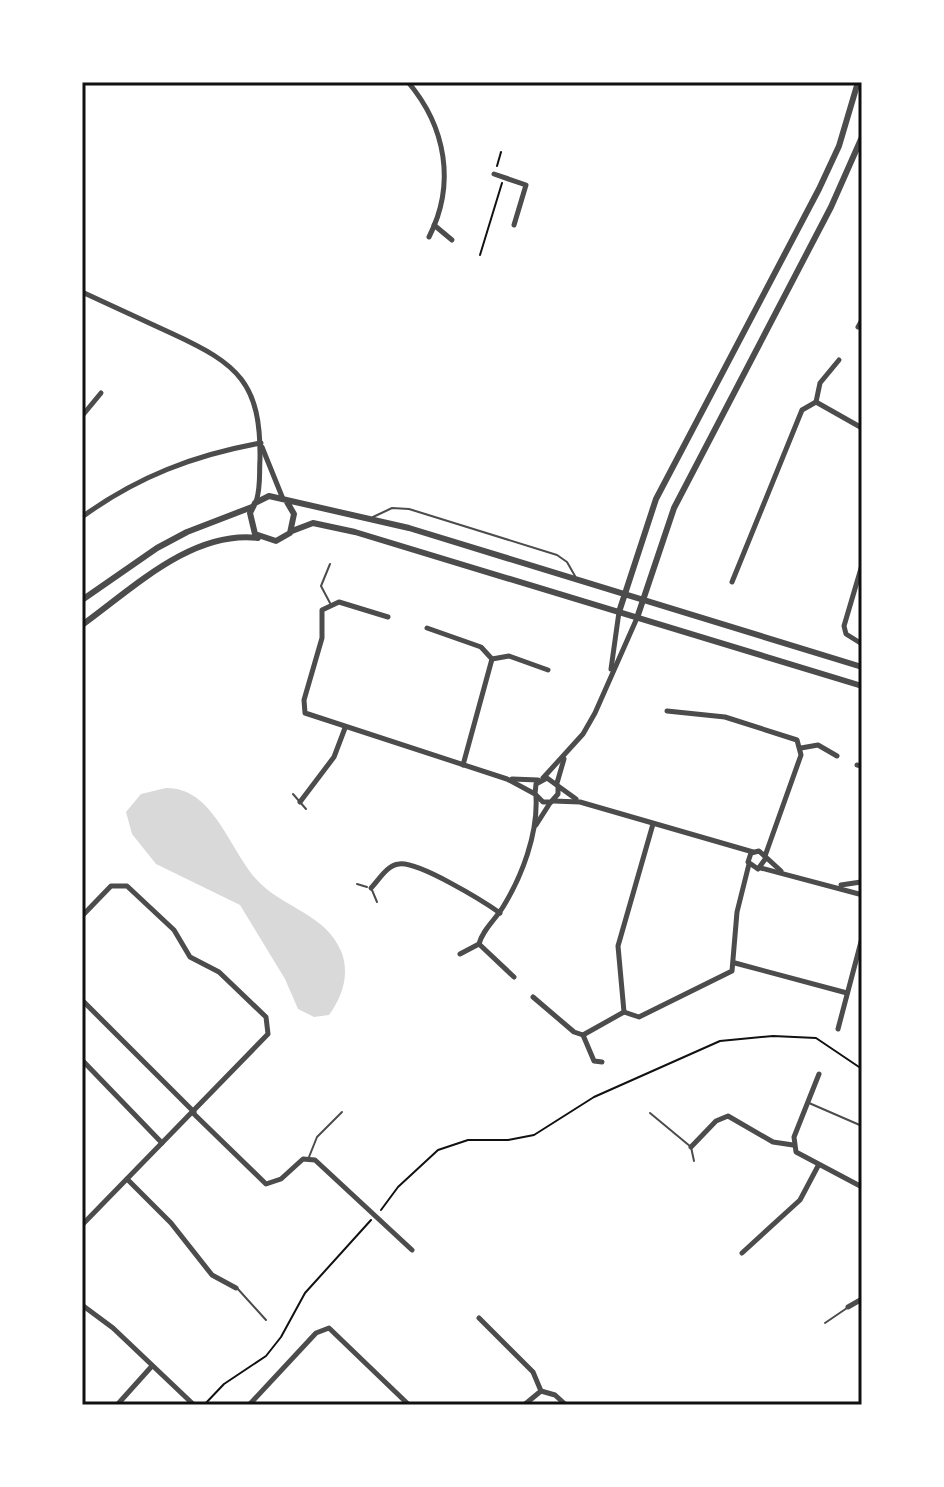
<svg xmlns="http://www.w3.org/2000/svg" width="944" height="1487" font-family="Roboto,sans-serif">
	<rect width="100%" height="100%" fill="#fff"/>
	<path fill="#d9d9d9" d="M166 788C213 787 229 849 257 880 281 907 326 914 341 951 350 973 343 996 329 1015L314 1017 298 1009 285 979 240 905 156 864 132 834 126 812 141 794Z"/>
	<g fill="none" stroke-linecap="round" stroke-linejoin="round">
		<g stroke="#111" stroke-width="2">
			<path d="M497 166 501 152"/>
			<path d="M480 255 502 183"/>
			<path d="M381 1210 398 1187 438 1150 468 1140H508L534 1135 594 1097 720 1041 773 1036 816 1038 862 1069"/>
			<path d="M204 1405 224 1384 266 1356 281 1337 305 1293 371 1220"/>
		</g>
		<g stroke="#4c4c4c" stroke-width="2">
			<path d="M373 517 392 508 409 509 557 555 567 562 575 576"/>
			<path d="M330 603 321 586 330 564"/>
			<path d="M293 794 306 809"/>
			<path d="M357 884 367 887"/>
			<path d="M372 890 377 902"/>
			<path d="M809 1103 862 1126"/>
			<path d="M650 1113 691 1147 694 1161"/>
			<path d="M309 1157 317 1137 342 1112"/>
			<path d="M237 1288 266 1320"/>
			<path d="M825 1323 847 1308"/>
		</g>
		<g stroke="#4c4c4c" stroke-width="5">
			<path d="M408 82C446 127 456 184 429 237"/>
			<path d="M494 174 526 185 514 225"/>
			<path d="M434 225 452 240"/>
			<path d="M82 292C112 306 143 320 173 334 238 364 261 383 260 459 259 474 261 487 256 502"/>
			<path d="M858 327 862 320"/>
			<path d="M816 402 820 383 839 360"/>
			<path d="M82 416 101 393"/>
			<path d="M262 447 283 499"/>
			<path d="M82 517C137 477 194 455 261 443"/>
			<path d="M862 565 844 626 846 634 862 644"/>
			<path d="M732 582 802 410 816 402 862 428"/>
			<path d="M388 617 339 602 322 610V638L304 700 305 713 507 779 535 794"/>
			<path d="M427 628 481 647 492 659 463 765"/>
			<path d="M492 659 509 656 548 670"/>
			<path d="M611 669 619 612"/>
			<path d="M667 711 725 717 797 740 801 755 765 856"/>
			<path d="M801 748 818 745 837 756"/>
			<path d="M857 765 862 766"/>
			<path d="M543 778 583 734 595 713 637 618"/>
			<path d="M512 779 538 780"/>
			<path d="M557 783 564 759"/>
			<path d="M558 786V794L551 802H543L535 794 536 784 547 778 576 799"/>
			<path d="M553 801 580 802 753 852"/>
			<path d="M300 802 334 757 345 728"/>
			<path d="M536 825 550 803"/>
			<path d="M766 858 758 869 748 862 751 853 759 851 781 871"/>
			<path d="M761 868 859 894"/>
			<path d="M841 885 861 882"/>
			<path d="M371 888C379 880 387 865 399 864 418 861 483 901 500 913"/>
			<path d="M82 916 111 886H127L174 930 190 957 219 972 266 1017 268 1034 82 1225"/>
			<path d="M479 944C483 929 495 920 503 907 522 876 538 834 536 797"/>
			<path d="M460 954 479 944 514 977"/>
			<path d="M735 963 847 993"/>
			<path d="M533 997 574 1032 583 1035 594 1061 602 1062"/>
			<path d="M82 1000 194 1112"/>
			<path d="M624 1012 639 1017 732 971 737 912 749 864"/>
			<path d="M838 1029 862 938"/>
			<path d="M583 1035 624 1012 618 946 653 824"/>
			<path d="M82 1060 162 1143"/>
			<path d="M819 1074 794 1137 796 1152 862 1187"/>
			<path d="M193 1113 266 1184 281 1179 303 1159 315 1160 412 1250"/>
			<path d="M691 1147 716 1121 728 1116 773 1142 793 1145"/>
			<path d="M127 1179 171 1223 212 1275 236 1288"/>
			<path d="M742 1253 800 1200 818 1166"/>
			<path d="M82 1305 113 1328 194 1405"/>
			<path d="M848 1307 862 1299"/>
			<path d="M479 1318 533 1372 541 1391"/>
			<path d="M117 1405 152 1366"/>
			<path d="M249 1405 316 1333 329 1328 409 1405"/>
			<path d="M524 1405 541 1391 555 1395 566 1405"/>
		</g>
		<g stroke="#4c4c4c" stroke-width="6">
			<path d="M287 502 294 514 290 533 276 541 255 534 250 513 255 503 269 496 409 528 862 667"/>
			<path d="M292 531 313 523 355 532 862 686"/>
			<path d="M82 600 157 548 187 532 252 507"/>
			<path d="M619 612 656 499 819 189 839 146 858 82"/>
			<path d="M637 618 674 508 831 207 862 137"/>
			<path d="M82 625C132 589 192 530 258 538"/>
		</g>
	</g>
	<rect width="944" height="1487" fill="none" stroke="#ffffff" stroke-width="168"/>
	<rect x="84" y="84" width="776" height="1319" fill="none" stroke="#111" stroke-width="3"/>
</svg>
